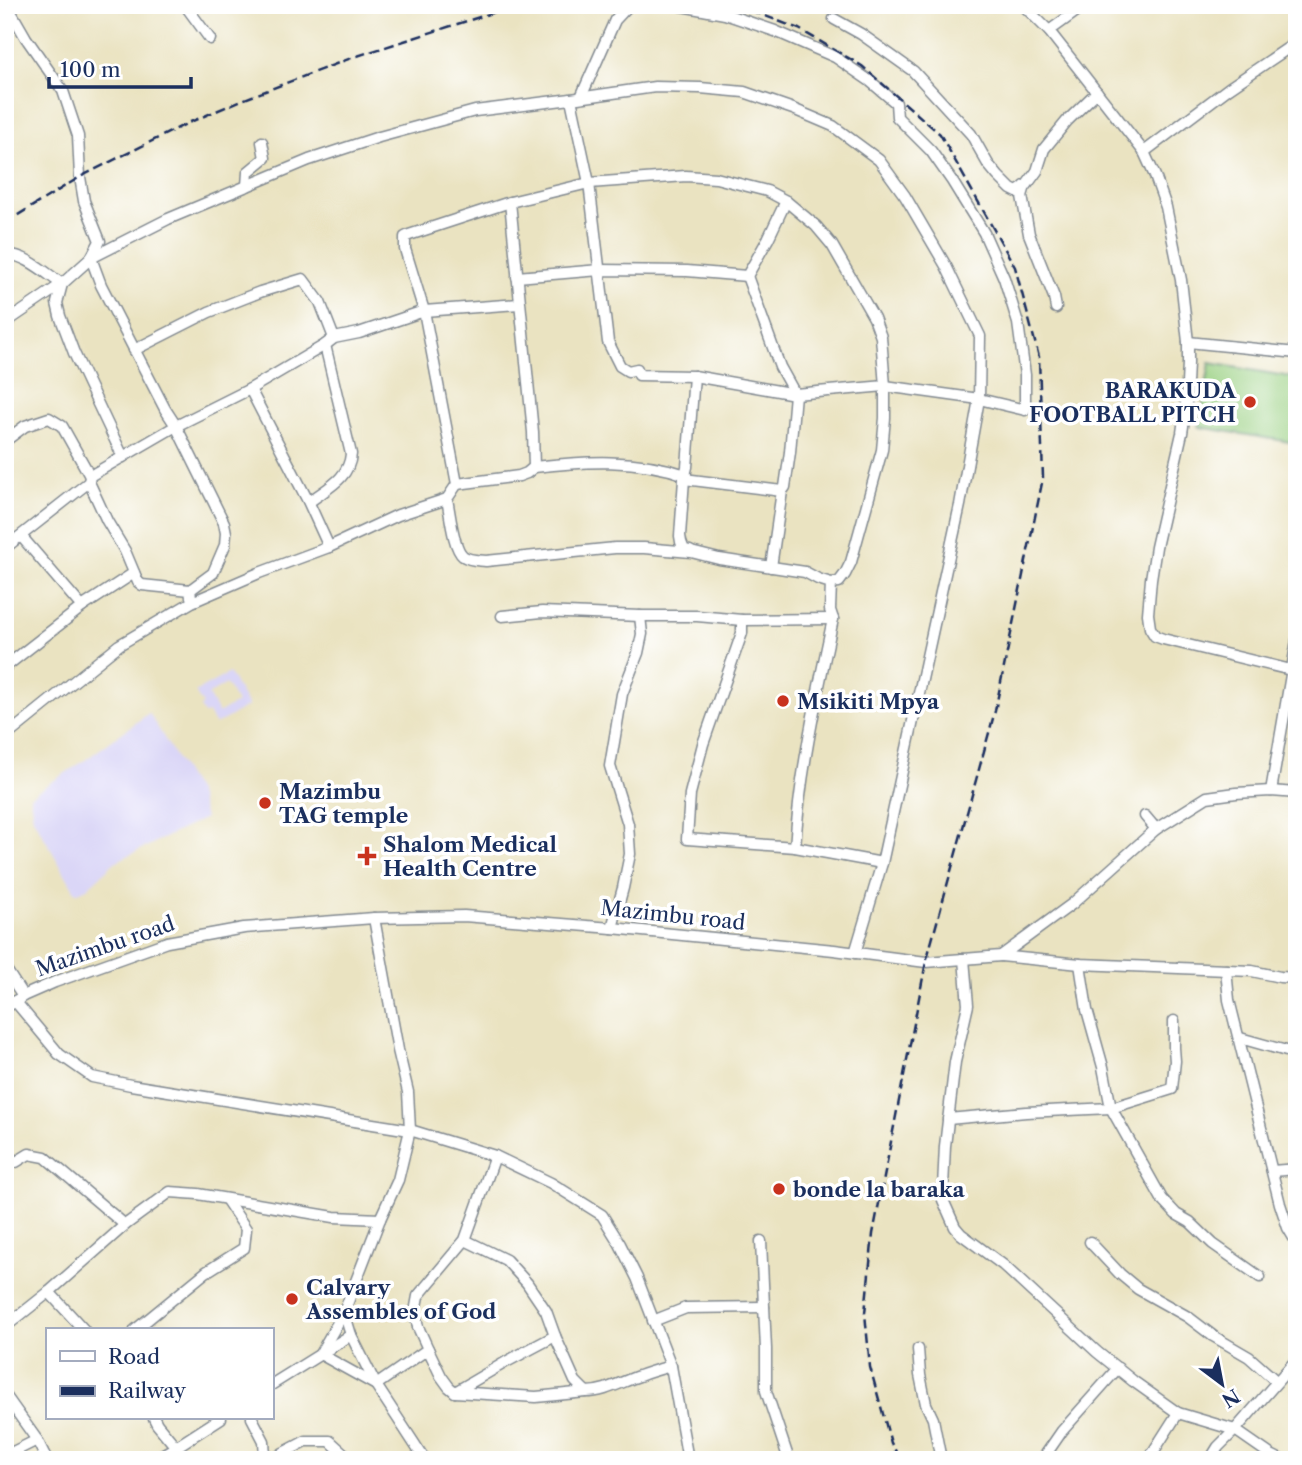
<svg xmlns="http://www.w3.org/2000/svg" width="1302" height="1465" font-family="'Libre Caslon Text',serif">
	<rect width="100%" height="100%" fill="#fff"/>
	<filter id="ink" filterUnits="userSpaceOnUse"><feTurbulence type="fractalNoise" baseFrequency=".0143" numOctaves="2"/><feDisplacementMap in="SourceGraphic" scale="14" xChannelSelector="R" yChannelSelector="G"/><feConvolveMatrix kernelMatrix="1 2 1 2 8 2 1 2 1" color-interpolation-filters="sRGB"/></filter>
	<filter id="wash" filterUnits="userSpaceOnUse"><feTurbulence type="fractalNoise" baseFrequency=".00686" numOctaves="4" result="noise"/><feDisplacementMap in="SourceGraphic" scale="28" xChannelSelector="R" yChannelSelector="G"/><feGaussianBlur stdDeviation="1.57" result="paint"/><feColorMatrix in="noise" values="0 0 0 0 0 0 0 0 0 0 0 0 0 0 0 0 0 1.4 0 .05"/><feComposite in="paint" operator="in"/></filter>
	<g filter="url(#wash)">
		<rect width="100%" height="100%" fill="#eae3c1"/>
		<g fill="#dad6f7" fill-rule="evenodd">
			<path d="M229 673 248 706 215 725 208 713 204 714 200 707 203 705 195 692ZM226 684 237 703 218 713 208 695Z"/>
			<path d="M149 713 198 794 205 818 115 862 87 888 76 893 33 818 30 796 84 761Z"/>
		</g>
		<path fill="#9ad082" stroke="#5a8070" stroke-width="2" d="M1210 363 1297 378 1296 443 1199 427Z"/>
	</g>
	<g filter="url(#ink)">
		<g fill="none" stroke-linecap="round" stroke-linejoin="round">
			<defs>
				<g id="minor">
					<path d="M7 5 26 38 63 91 78 136 80 177 84 201 100 241 91 258 101 285 165 409 176 426 224 523 226 533 225 545 213 573 190 590"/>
					<path d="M185 5 210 39"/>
					<path d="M1023 5 1049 31 1144 152 1155 176 1166 207 1181 280 1188 342V363L1186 405 1182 433 1156 547 1151 579 1148 614 1150 628 1155 636 1163 639 1291 670"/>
					<path d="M834 19 861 34 913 71 971 134 988 164 998 176 1011 189 1017 192 1026 186 1037 171 1044 149 1067 121 1097 92"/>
					<path d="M1049 31 1085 5"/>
					<path d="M581 97 615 20 629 5"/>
					<path d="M571 99 589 183 608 342 620 366 628 371 637 369 639 375 694 376 795 394 885 386 979 399 1025 410V375L1018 323 1004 278 984 233 952 181 931 151 897 117 896 103 870 81 835 57 775 31 725 14 676 5"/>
					<path d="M1144 152 1229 88 1297 42"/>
					<path d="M247 186 248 172 265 158 262 142"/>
					<path d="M1025 186 1022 196 1029 234 1054 297 1056 308"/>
					<path d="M5 255C23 252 47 274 62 284L57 303 60 316 74 353 123 457"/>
					<path d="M747 276 780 367 795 394 790 452 785 487 782 491 771 567"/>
					<path d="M517 277 600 270 687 271 747 276 768 239 786 201"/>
					<path d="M5 323 62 284 91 258 168 219 309 160 379 137 475 111 571 99 655 87 700 88 744 92 793 109 833 126 879 160 905 196 946 266 980 336 979 399 960 505 882 863 855 953"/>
					<path d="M1188 342 1297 353"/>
					<path d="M134 350 209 312 260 292 303 279 320 302 334 338"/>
					<path d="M250 389 308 501 329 547"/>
					<path d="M5 441 25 426 49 418 62 426 90 476"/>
					<path d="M534 467C585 461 637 458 686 475"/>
					<path d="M684 479 782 491"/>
					<path d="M89 482 107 521 125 551 138 582 142 585 190 590 191 597"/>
					<path d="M457 484 519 476 527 473 534 467 533 432 510 202"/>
					<path d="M309 502C327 488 349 479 351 454L325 345"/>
					<path d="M21 536 82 607"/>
					<path d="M5 548 89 482 90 476 176 426 250 389 325 345 334 338 359 333 424 311 519 304"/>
					<path d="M690 551 684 550 681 542 680 536 684 479 687 467 694 376"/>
					<path d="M502 616 542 612 640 616H697L742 620 833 619"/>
					<path d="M742 620V633L703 744 690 794 687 839 795 847 882 863"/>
					<path d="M5 667 82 607 134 573"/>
					<path d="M5 737 119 645 192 602 259 573 329 547 398 515 447 499"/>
					<path d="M1271 791 1297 640"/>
					<path d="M1145 816 1156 829"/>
					<path d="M795 847C800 770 817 695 833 619L830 610 831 583 818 579 805 572 719 559 691 552 644 548H615L486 561C478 560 470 561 463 556 453 548 450 513 447 499L457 484 424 311 405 249V237L409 235 510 202 589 183 686 176 716 178 767 191 786 201 816 226 832 245 874 318 881 337 885 386V418L882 450 851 562 845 574 839 582 831 583"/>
					<path d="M374 918 398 1050 408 1092 410 1130 398 1180 380 1219 344 1312 351 1335 376 1385 425 1460"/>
					<path d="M612 928 623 888 630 854 628 824 610 766 622 694 638 653 642 634 640 616"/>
					<path d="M1001 956 1080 964 1252 971 1280 977 1297 978"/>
					<path d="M964 959 968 1005 955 1062 945 1146 943 1187V1200L955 1227 961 1234 1003 1265 1097 1352 1133 1381 1178 1413 1235 1430 1271 1455 1281 1460"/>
					<path d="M1080 964 1087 1010 1103 1067 1111 1108 1162 1199 1176 1214 1190 1222 1213 1244 1260 1277"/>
					<path d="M5 968 23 996"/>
					<path d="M1226 970 1229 1000 1280 1204 1288 1228 1297 1243"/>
					<path d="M15 1001 59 1054 92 1077 131 1085 410 1130 495 1156 551 1183 602 1215 620 1244 637 1278 671 1366 688 1460"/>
					<path d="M5 1008 23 996 55 982 167 942 244 928 374 918 464 916 612 928 834 950 926 962 1001 956 1072 904 1156 829 1207 797 1236 793 1271 791 1297 793"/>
					<path d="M1240 1038 1297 1054"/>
					<path d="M948 1119 1026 1112 1111 1108 1172 1089 1175 1061 1174 1048V1021"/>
					<path d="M5 1161 16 1162 29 1154 45 1157 125 1225"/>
					<path d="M1272 1171 1297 1169"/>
					<path d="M465 1240 506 1260 527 1283 546 1311 555 1336 506 1362 455 1392 449 1387 441 1376 428 1349 418 1327 415 1312 418 1296 465 1240 495 1156"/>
					<path d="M761 1241 766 1349V1391L789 1460"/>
					<path d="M1090 1242 1120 1274 1138 1289 1188 1317 1213 1336 1249 1357 1276 1381"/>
					<path d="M49 1292 84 1330"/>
					<path d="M344 1312 320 1354 376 1385 428 1349"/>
					<path d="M653 1321 686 1308 764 1307"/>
					<path d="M5 1327 49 1292 125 1225 170 1192 198 1194 334 1217 380 1219"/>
					<path d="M135 1330 206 1272 244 1248 246 1229 226 1199"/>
					<path d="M555 1336 575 1381 586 1392C605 1392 621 1382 639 1376 649 1372 660 1369 671 1366"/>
					<path d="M918 1349 920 1375 926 1404 933 1419 941 1460"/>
					<path d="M271 1385 351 1335"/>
					<path d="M455 1392 536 1397 586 1392"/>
					<path d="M5 1395 37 1440 47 1460"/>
					<path d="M154 1418 157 1424 176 1447"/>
					<path d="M252 1418 264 1441 265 1457 267 1460"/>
					<path d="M5 1456 37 1440"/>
					<path d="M153 1460 176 1447 221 1418"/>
					<path d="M274 1460 283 1453 306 1441H330L351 1460"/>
					<path d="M1042 1460 1062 1431 1118 1368"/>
					<path d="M1148 1460 1178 1413"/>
					<path d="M1210 1460 1218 1447 1235 1430 1297 1359"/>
				</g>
			</defs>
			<use href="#minor" stroke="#828990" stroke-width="13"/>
			<use href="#minor" stroke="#fff" stroke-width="10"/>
			<g stroke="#1b2f5e" stroke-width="2.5" stroke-dasharray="10 5" stroke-linecap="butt">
				<path d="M737 5 799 29 862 66 940 134 1015 267 1039 357 1043 478 995 711 926 962 873 1234 865 1313 870 1367 891 1443 901 1460"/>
				<path d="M5 223 80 177 188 123 242 100 354 57 517 5"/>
			</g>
		</g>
	</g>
	<g fill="#c8321e" stroke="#fff" stroke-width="2.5">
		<circle cx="1250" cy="402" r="7"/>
		<circle cx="783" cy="701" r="7"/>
		<circle cx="265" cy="803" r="7"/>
		<path d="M363.5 845.5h7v7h7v7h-7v7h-7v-7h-7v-7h7z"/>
		<circle cx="779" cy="1189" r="7"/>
		<circle cx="292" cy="1299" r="7"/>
	</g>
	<g text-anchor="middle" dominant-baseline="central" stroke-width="7" stroke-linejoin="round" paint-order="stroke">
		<g font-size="21" font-weight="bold" fill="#1b2f5e" stroke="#fff" text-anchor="start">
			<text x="1236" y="390" text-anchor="end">BARAKUDA<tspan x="1236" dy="24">FOOTBALL PITCH</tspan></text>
			<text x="797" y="701">Msikiti Mpya</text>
			<text x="279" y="791">Mazimbu<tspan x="279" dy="24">TAG temple</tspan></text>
			<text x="383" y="844">Shalom Medical<tspan x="383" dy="24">Health Centre</tspan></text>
			<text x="793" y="1189">bonde la baraka</text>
			<text x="306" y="1287">Calvary<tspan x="306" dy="24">Assembles of God</tspan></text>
		</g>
		<g font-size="21" fill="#1b2f5e" stroke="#fff">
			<text transform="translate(673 915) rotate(6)">Mazimbu road</text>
			<text transform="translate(105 946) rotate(-19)">Mazimbu road</text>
		</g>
	</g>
	<rect width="1302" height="1465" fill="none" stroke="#fff" stroke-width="28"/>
	<rect x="46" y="1328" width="228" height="91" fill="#ffffff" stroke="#a4acbf" stroke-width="2"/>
	<rect x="60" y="1351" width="35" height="10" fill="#ffffff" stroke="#a4acbf" stroke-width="2"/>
	<text x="108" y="1364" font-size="21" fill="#1b2f5e">Road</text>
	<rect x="60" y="1386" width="35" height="10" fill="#1b2f5e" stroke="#a4acbf" stroke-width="2"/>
	<text x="108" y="1398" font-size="21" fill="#1b2f5e">Railway</text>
	<g transform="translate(1222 1384) rotate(148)" stroke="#ffffff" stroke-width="5" paint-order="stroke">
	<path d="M0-5L12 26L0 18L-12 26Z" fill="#1b2f5e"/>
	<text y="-10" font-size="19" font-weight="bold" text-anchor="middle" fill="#1b2f5e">N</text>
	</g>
	<path d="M49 77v10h142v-10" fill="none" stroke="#1b2f5e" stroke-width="3.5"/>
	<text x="60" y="77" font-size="21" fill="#1b2f5e" stroke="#ffffff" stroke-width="5" paint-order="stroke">100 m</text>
</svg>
